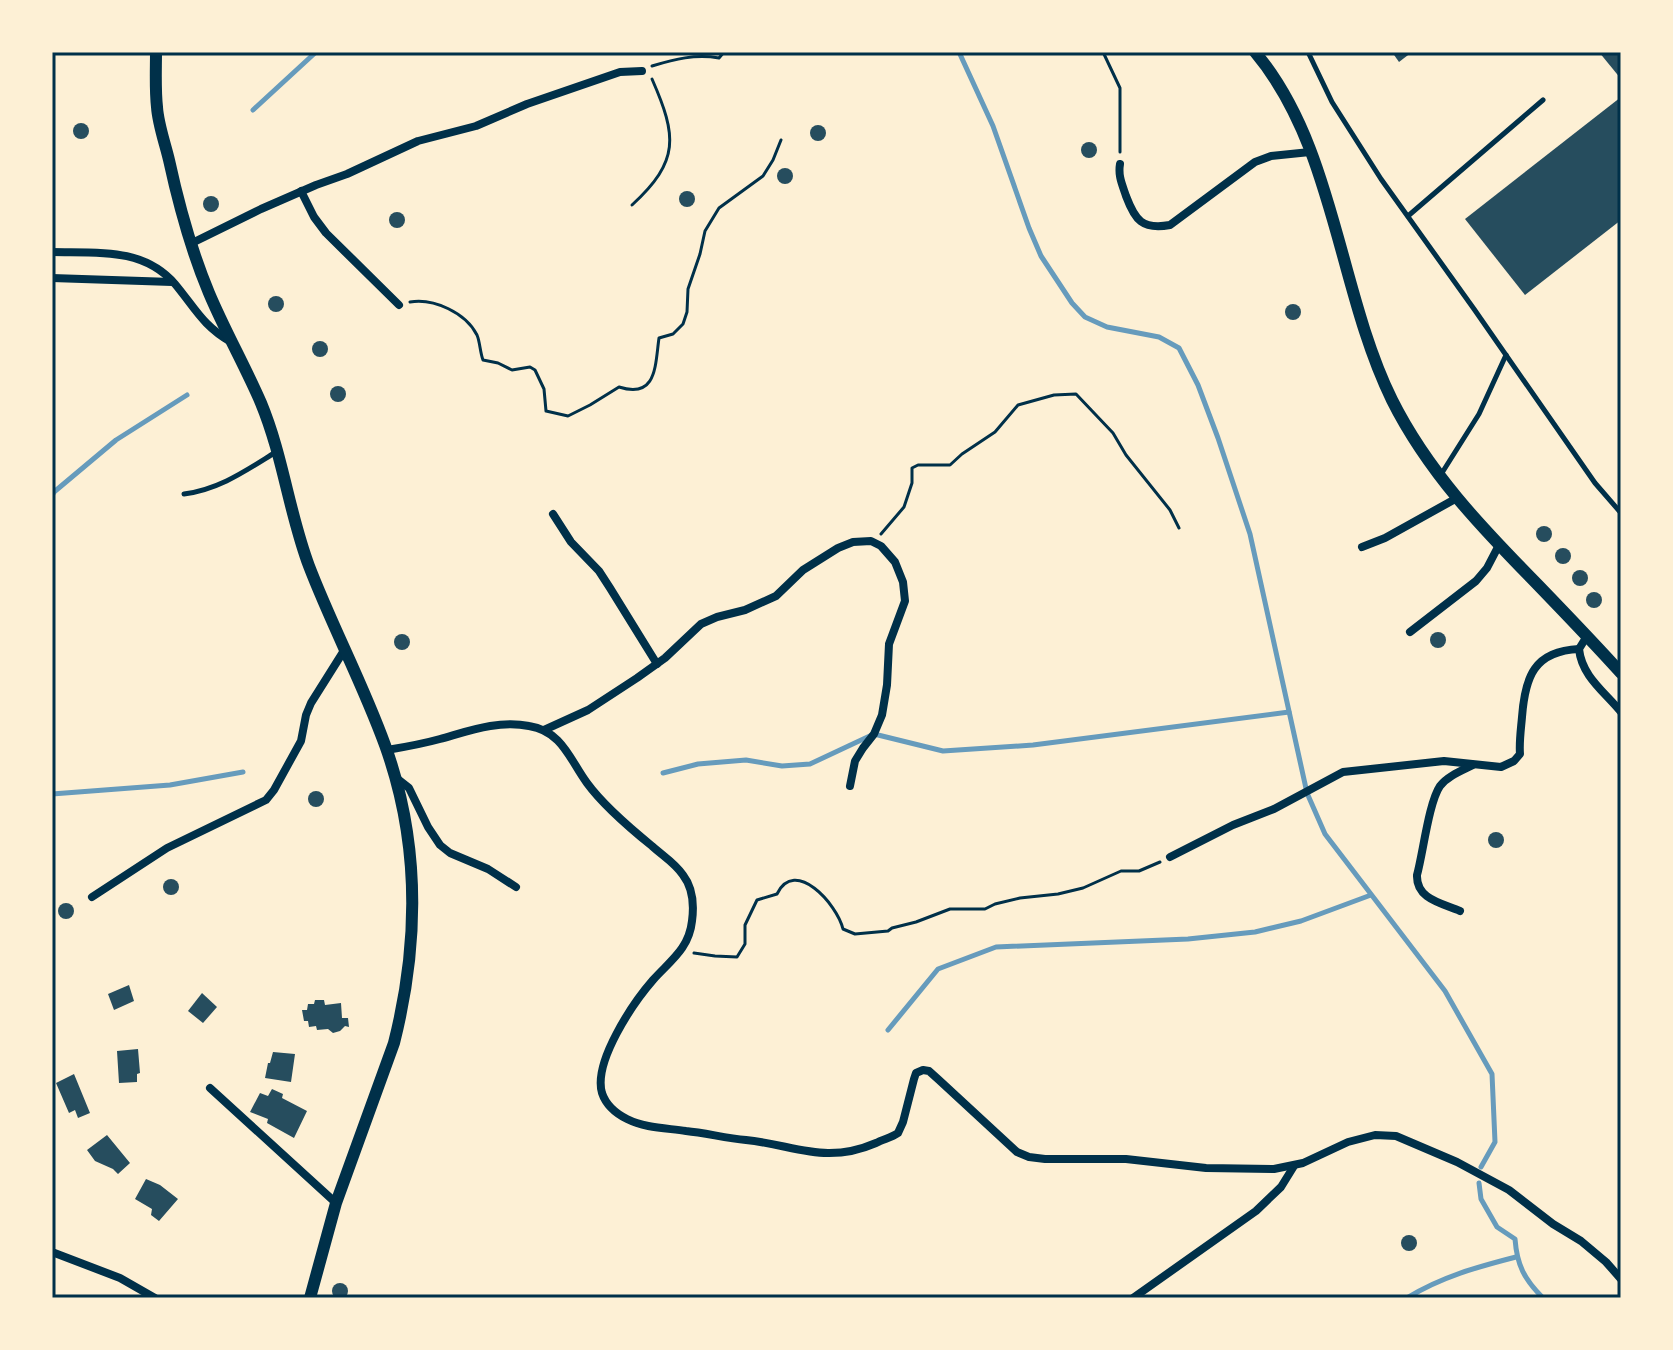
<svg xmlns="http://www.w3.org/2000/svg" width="1673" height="1350" font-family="'DejaVu Sans',sans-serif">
	<rect width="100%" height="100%" fill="#fdf0d5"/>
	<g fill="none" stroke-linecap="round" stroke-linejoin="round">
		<g stroke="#669bbc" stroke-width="5">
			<path d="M959 52 993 126 1029 228 1041 256 1072 303 1085 317 1107 327 1159 337 1179 348 1198 385 1218 438 1250 534 1307 793 1325 834 1445 991 1492 1074 1495 1142 1481 1167"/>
			<path d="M253 110 316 52"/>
			<path d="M52 496 54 492 116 440 187 395"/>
			<path d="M663 773 698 764 746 760 782 766 810 764 874 734 943 751 1033 745 1289 712"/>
			<path d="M52 794 170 785 243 772"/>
			<path d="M888 1030 938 969 996 947 1188 939 1255 932 1301 921 1371 895"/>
			<path d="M1479 1183 1481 1199 1497 1227 1515 1239C1517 1265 1524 1279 1543 1298"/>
			<path d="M1407 1298C1441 1277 1477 1267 1516 1257"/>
		</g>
	</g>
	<g fill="#264d5e">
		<path d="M1392 52H1412L1399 62Z"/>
		<path d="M1599 52H1621V79Z"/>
		<path d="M1621 97V220L1525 295 1465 219Z"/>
		<circle cx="81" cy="131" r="8"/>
		<circle cx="818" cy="133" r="8"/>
		<circle cx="1089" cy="150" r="8"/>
		<circle cx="785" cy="176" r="8"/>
		<circle cx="687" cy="199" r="8"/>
		<circle cx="211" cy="204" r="8"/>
		<circle cx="397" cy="220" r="8"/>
		<circle cx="276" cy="304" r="8"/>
		<circle cx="1293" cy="312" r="8"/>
		<circle cx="320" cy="349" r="8"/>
		<circle cx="338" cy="394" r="8"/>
		<circle cx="1544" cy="534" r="8"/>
		<circle cx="1563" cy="556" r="8"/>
		<circle cx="1580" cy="578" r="8"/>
		<circle cx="1594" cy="600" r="8"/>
		<circle cx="1438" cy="640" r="8"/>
		<circle cx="402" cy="642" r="8"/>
		<circle cx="316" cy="799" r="8"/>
		<circle cx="1496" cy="840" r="8"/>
		<circle cx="171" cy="887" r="8"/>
		<circle cx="66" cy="911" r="8"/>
		<path d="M129 985 134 1001 114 1010 108 994Z"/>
		<path d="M202 993 217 1007 203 1023 188 1011Z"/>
		<path d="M315 1000H324L325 1005 341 1003 342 1018H348L349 1027 345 1026 340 1031 333 1033 328 1029 317 1030 316 1026 309 1027 308 1021H304L302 1010H307L308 1004H314Z"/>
		<path d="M138 1049 140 1073 137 1074V1082L119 1083 117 1051Z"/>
		<path d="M273 1052 295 1054 291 1082 265 1078 268 1063H270Z"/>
		<path d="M74 1074 90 1113 78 1118 75 1110 69 1113 56 1083Z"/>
		<path d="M272 1089 283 1094 282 1098 307 1111 294 1138 267 1123 268 1119 250 1112 260 1093 268 1096Z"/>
		<path d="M107 1135 130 1163 118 1174 113 1169 95 1161 87 1150Z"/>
		<path d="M146 1179 160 1185 178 1199 159 1221 151 1215 152 1209 135 1199Z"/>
		<circle cx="1409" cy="1243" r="8"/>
		<circle cx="340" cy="1291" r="8"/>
	</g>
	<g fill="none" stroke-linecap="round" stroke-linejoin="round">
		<g stroke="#003049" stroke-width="3">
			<path d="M1103 52 1120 88V152"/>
			<path d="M652 66C675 59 695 54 719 58L724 52"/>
			<path d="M632 205C680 161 677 136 652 79"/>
			<path d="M410 302C434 298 466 313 477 335 480 342 480 352 483 360L498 363 512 370 530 367 535 370 544 389 546 411 568 416 590 405 619 387C657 399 655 366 659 338L673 334 683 324 687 312 688 289 700 254 705 231 719 208 763 176 773 160 781 140"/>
			<path d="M881 534 904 507 912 483V468L918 465H950L962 454 995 432 1018 405 1054 395 1076 394 1113 433 1126 455 1170 510 1179 528"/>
			<path d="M694 953 715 956 737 957 745 944V925L757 900 777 894C795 857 837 904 843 929L855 934 888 931 892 928 916 922 950 909H985L995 904 1020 898 1058 894 1083 888 1121 871H1139L1160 862"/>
		</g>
		<g stroke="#003049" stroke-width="5">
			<path d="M1308 52 1332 102 1381 179 1474 309 1595 483 1621 513"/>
			<path d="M1408 216 1543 100"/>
			<path d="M1440 476 1479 414 1506 355"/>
			<path d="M184 494C220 489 245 471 276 452"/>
		</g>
		<g stroke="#003049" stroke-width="8">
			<path d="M1120 164C1118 176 1122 184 1126 196 1135 220 1142 230 1170 225L1255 162 1271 156 1310 152"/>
			<path d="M301 191 314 217 326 233 399 305"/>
			<path d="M190 244 261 209 316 185 347 174 418 141 476 126 527 104 620 72 642 71"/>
			<path d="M52 252C96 253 143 247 175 284 195 308 203 326 231 342"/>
			<path d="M52 278 172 282"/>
			<path d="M553 514 571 542 599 571 610 588 657 664"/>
			<path d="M1362 547 1385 538 1457 498"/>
			<path d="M1410 632 1476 581 1487 568 1499 545"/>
			<path d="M1587 636 1579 649C1582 677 1605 692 1621 712"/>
			<path d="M544 730 588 710 637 678 665 658 701 624 717 617 745 610 776 596 803 570 838 548 853 542 871 541 881 546 895 562 903 582 905 601 889 644 887 685 882 715 874 734 863 748 855 761 850 786"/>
			<path d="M387 750C405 747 422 744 440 739 469 731 498 720 529 726 562 731 570 760 587 783 603 805 631 829 652 846 663 856 675 863 683 875 693 888 694 906 692 921 689 949 670 961 653 980 633 1003 593 1062 602 1093 606 1105 617 1114 627 1119 645 1128 666 1128 686 1131 706 1133 725 1138 746 1140 795 1145 825 1165 876 1143 883 1139 891 1138 898 1133L903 1122 914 1079 916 1073 923 1070 929 1071 939 1080 1017 1152 1029 1157 1045 1159H1126L1206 1168 1274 1169 1303 1163 1348 1142 1375 1135 1396 1136 1457 1162 1509 1190 1553 1224 1581 1241 1606 1262 1621 1279"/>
			<path d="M395 777 409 788 428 827 440 845 450 853 488 869 516 887"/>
			<path d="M1170 857 1233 825 1274 809 1343 772 1444 761 1501 767 1514 761 1520 754C1519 742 1521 729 1522 717 1525 677 1534 651 1579 649"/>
			<path d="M92 897 167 848 266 800 274 790 301 741 306 715 311 703 345 649"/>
			<path d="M1460 911C1441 903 1416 899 1417 875 1423 853 1429 802 1440 786 1448 776 1461 771 1473 765"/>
			<path d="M210 1088 336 1203"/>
			<path d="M52 1252 120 1278 155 1298"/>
			<path d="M1133 1298 1256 1211 1281 1187 1294 1166"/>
		</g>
		<g stroke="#003049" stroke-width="12">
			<path d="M156 52C156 70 155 89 157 107 158 124 165 143 169 160 179 206 191 250 209 293 225 331 245 366 261 403 283 456 289 513 309 566 332 626 363 684 385 745 420 842 419 944 394 1043L336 1203 310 1298"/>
			<path d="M1255 52C1335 147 1338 290 1392 400 1428 472 1482 528 1538 585 1566 614 1594 643 1621 673"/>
		</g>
	</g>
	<rect width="1673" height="1350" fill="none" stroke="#fdf0d5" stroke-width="108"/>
	<rect x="54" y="54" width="1565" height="1242" fill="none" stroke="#003049" stroke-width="3"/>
</svg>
